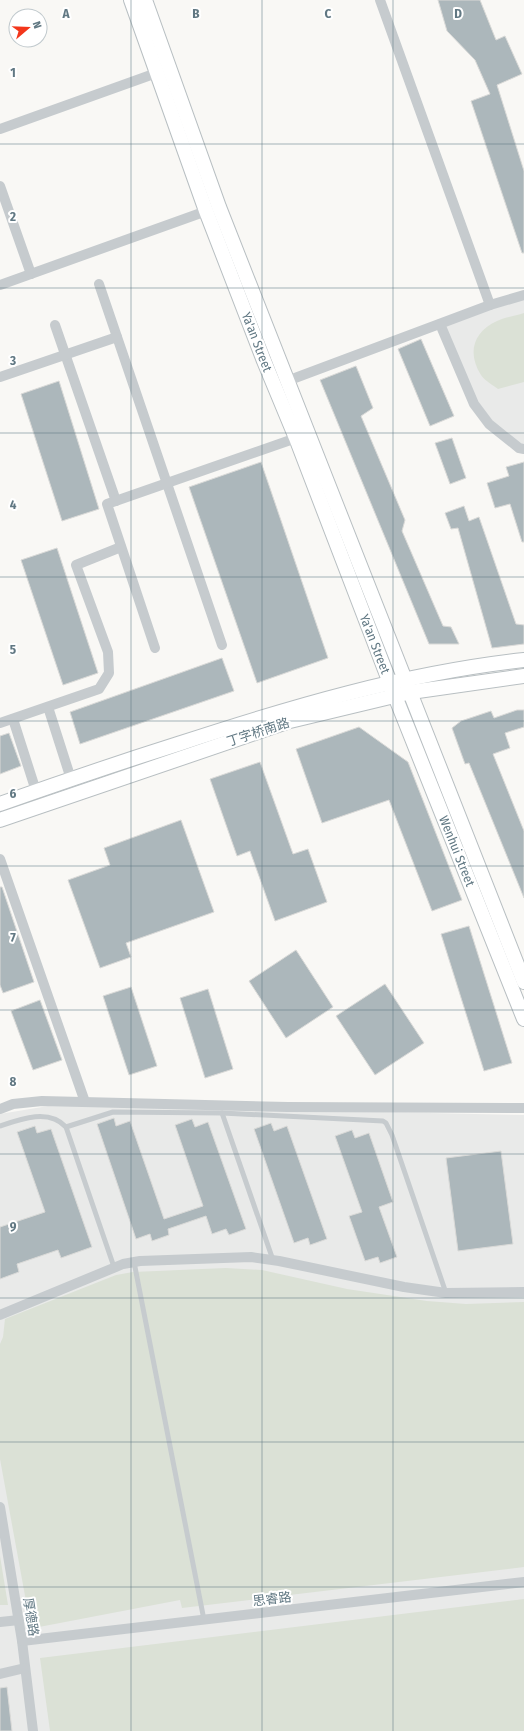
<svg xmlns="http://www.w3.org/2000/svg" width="524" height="1731" font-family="'Fira Sans Condensed','Noto Sans SC',sans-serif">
	<rect width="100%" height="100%" fill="#f9f8f5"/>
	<g fill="#e9eae9">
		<path d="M524 298V449L474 404 440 324Z"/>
		<path d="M54 1105 524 1115V1731H0V1114Z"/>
	</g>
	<g fill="#dbe1d6">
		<path d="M524 313V382L498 389C493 385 485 381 481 375 467 353 473 332 497 321 505 317 515 316 524 313Z"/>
		<path d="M226 1268 262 1270 347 1289 427 1301 466 1304 524 1302V1567L182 1608 180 1600 39 1627 30 1623 0 1459V1344L3 1337 5 1319 116 1275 133 1272Z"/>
		<path d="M0 1556 8 1605H0Z"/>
		<path d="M524 1599V1731H50L40 1658Z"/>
	</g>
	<g fill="#acb7bb" stroke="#dadad8">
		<path d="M438 0H480L496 40 505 36 522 74 497 85 524 171V253H522L471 101 490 94 475 60 447 31Z"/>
		<path d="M421 339 454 416 430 426 398 349Z"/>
		<path d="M356 366 373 408 361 416 405 520 402 531 443 626 451 627 459 644H429L320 380Z"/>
		<path d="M59 381 99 509 62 521 21 394Z"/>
		<path d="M452 438 466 478 450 484 435 443Z"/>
		<path d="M261 462 328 658 257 683 189 487Z"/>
		<path d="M524 462V542H522L510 504 495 508 487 483 509 476 506 467Z"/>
		<path d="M464 506 469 521 479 517 516 624 524 625V644L492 648 458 528 451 529 445 513Z"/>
		<path d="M57 548 98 673 63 685 21 560Z"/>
		<path d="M222 658 234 691 80 744 70 712Z"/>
		<path d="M517 710H524V727L505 733 510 748 493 754 524 831V898L469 763 465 764 452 728 461 721 491 711 494 718Z"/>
		<path d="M359 727 408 762 462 900 432 911 389 800 322 823 296 749Z"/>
		<path d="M9 733 21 766 0 774V736Z"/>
		<path d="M260 762 293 854 308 849 327 902 275 921 250 851 237 856 210 779Z"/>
		<path d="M181 820 214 912 126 943 131 957 100 968 68 880 110 865 104 848Z"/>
		<path d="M0 887H2L34 982 3 993 0 985Z"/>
		<path d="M469 926 512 1063 484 1071 441 934Z"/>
		<path d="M296 950 333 1007 286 1038 249 981Z"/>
		<path d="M385 984 424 1043 375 1075 336 1016Z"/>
		<path d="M131 987 157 1066 129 1075 103 996Z"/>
		<path d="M208 989 233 1069 205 1078 180 998Z"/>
		<path d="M40 1000 62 1060 33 1070 11 1011Z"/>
		<path d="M114 1118 116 1126 130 1121 164 1219 203 1206 175 1125 192 1119 195 1127 208 1122 246 1229 229 1235 226 1229 212 1234 206 1216 168 1229 169 1235 152 1241 150 1234 136 1239 97 1124Z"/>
		<path d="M271 1123 274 1131 287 1126 327 1239 310 1245 308 1238 294 1243 254 1129Z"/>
		<path d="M35 1126 37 1133 51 1129 92 1247 61 1258 58 1250 17 1264 19 1272 0 1279V1227L45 1212 17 1132Z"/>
		<path d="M352 1130 355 1138 369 1133 393 1202 379 1207 397 1257 380 1263 378 1257 365 1261 349 1216 362 1212 335 1136Z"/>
		<path d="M501 1151 513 1244 458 1251 446 1158Z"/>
		<path d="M7 1687 12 1731H0V1688Z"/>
	</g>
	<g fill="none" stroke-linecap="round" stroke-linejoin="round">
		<defs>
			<g id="secondary">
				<path d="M131 0 206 211 264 361 296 438 395 696 524 1019"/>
				<path d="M145 0 219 207 524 982"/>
				<path d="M0 804C59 783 118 763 178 744 291 707 405 673 524 660"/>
				<path d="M0 820 290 721 411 692 524 676"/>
			</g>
		</defs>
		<use href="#secondary" stroke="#b8bfc2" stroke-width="16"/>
		<g stroke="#c6cbce" stroke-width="5">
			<path d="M222 1113 273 1260"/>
			<path d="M0 1126C20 1119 49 1108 66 1127L114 1267"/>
			<path d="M66 1127 113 1112 222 1113 383 1121 386 1123 392 1135 446 1293"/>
			<path d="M134 1262 204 1620"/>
		</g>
		<g stroke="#c6cbce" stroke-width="10">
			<path d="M380 0 490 305"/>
			<path d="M0 129 162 71"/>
			<path d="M0 186 31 274"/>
			<path d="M99 284 222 645"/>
			<path d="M0 285 212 209"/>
			<path d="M440 324 474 404 489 424 519 448 524 449"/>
			<path d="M55 325 116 501"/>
			<path d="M0 377 117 337"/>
			<path d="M287 381 490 305 524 295"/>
			<path d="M155 648 107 504 302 436"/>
			<path d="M48 707 71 779"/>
			<path d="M13 719 36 791"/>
			<path d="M0 723 99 689 109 673 108 652 76 565 121 547"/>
			<path d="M0 859 85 1102"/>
			<path d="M0 1109 13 1104 42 1101 288 1107 524 1108"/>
			<path d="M0 1315 123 1264 140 1261 251 1257 279 1261 404 1287 446 1293 524 1292"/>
			<path d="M0 1507 22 1641 33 1731"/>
			<path d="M0 1622 19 1620"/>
			<path d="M22 1641 524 1582"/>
			<path d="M0 1674 25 1668"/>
		</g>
		<use href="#secondary" stroke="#fff" stroke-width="14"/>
	</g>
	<path fill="none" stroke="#617883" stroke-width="1" stroke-opacity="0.55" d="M131 0V1731M262 0V1731M393 0V1731M0 144H524M0 288H524M0 433H524M0 577H524M0 721H524M0 866H524M0 1010H524M0 1154H524M0 1298H524M0 1442H524M0 1587H524"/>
	<g text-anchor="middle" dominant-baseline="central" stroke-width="4" stroke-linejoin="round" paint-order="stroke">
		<g font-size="13" fill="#617883" stroke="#fff">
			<text transform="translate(257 342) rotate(69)">Ya'an Street</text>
			<text transform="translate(375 644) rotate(69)">Ya'an Street</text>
			<text transform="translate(258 732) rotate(-18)">丁字桥南路</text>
			<text transform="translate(457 851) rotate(68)">Wenhui Street</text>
			<text transform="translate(272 1599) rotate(-7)">思睿路</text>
			<text transform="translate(31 1617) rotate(81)">厚德路</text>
		</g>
	</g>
	<g font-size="13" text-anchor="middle" font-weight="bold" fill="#617883" stroke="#fff" stroke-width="4" stroke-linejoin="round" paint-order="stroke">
		<text x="66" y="18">A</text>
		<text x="196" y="18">B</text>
		<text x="328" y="18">C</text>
		<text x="458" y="18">D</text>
		<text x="13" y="77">1</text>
		<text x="13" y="221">2</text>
		<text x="13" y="365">3</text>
		<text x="13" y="509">4</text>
		<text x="13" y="654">5</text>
		<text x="13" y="798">6</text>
		<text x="13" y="942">7</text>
		<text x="13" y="1086">8</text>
		<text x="13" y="1231">9</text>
	</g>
	<g transform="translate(28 28) rotate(71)"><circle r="19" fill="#ffffff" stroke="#c0c9cd"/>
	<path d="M0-3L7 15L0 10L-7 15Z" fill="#f3361b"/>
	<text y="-6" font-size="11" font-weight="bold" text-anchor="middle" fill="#617883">N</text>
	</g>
</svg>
